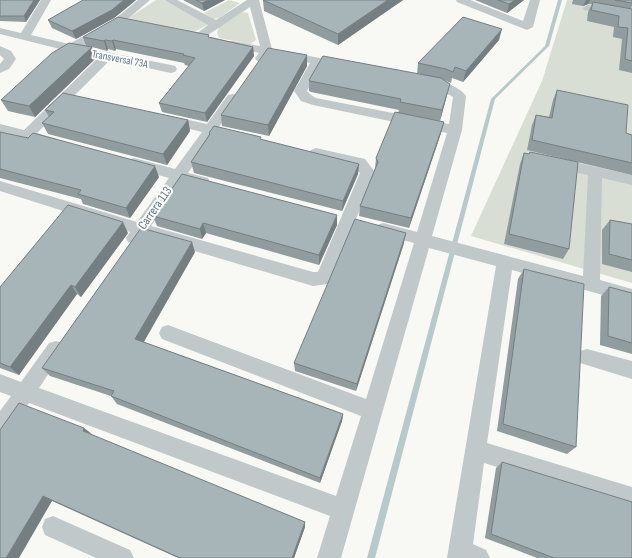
<svg xmlns="http://www.w3.org/2000/svg" width="632" height="558" font-family="'Sofia Sans Condensed',sans-serif">
	<rect width="100%" height="100%" fill="#f8f8f5"/>
	<g fill="#d9ded4">
		<path d="M156 0H163L209 24 196 31 186 33 128 21 130 17Z"/>
		<path d="M229 0 240 3 219 18 213 19 204 13Z"/>
		<path d="M567 0H632V283L471 236 542 81Z"/>
		<path d="M243 12 248 13 256 40 250 44 219 38 217 33 219 27Z"/>
	</g>
	<g fill="none" stroke-linecap="round" stroke-linejoin="round">
		<path fill="#b7c9cb" fill-rule="evenodd" d="M558 0H562L549 46 495 99 375 558H367L491 99 545 46Z"/>
		<g fill="#c0c8ca" fill-rule="evenodd">
			<path d="M41 0H51L31 35 69 44 115 19 138 0H150L123 23 81 47 171 65 175 66 177 69 175 72 171 73 110 60 37 133 57 139 59 142 57 145 52 147 0 132V124L24 130 99 57 72 52 62 58H54L52 55 60 49 0 34V28L21 33Z"/>
			<path d="M164 0H177L216 20 247 0H259L272 49 341 62 345 63 347 66 345 69 341 70 321 66 307 91 311 95 316 98 449 124 453 97 439 89 422 85 420 82 422 79C433 77 460 86 466 96L462 130 432 236 583 276 588 175 550 167 548 163 550 159 555 158 632 175V185L602 178 600 280 632 289V303L512 270 487 443 632 487V509L484 463 473 544 486 550 490 558H447L496 266 429 248 341 558H317L330 516 29 403 7 435 0 438V411L11 396 0 392V374L21 382 49 343 56 341 63 343 65 349 39 388 336 496 361 416 162 339 159 333 162 327 168 325 366 399 414 243 377 233 375 229 377 225 383 223 417 232 447 133 313 105 301 101 294 91 310 63 270 55C266 60 263 62 257 61L255 58 259 53 228 46 226 44 228 42 232 41 260 46 250 7 202 39H194L192 37 208 25Z"/>
			<path d="M456 0H470L523 21 530 0H540L533 27 527 30 457 2Z"/>
			<path d="M588 5 632 13V19L584 10 583 8Z"/>
			<path d="M0 46 11 51 16 59 9 69 0 73V64L4 59 0 55Z"/>
			<path d="M233 94 238 95 239 98 219 127 239 132 241 135 239 138 234 140 214 135 188 173 208 178 210 182 208 186 203 187 182 181 151 226 313 272H318L360 173 355 167 311 156 309 153 311 150 316 148 365 159 375 172 333 276 327 284 313 286 144 236C139 243 137 245 128 242L126 238 130 232 0 191V181L137 222 169 178 129 167 127 163 129 159 134 158 175 169 202 132 161 122 159 119 161 116 166 115 207 124 228 95Z"/>
			<path d="M587 349 632 361V379L580 363 578 357 580 351Z"/>
			<path d="M53 516 130 550 134 558H96L45 535 42 527 45 519Z"/>
		</g>
	</g>
	<g fill="#909c9e">
		<path d="M0 0H40L26 22 0 21Z"/>
		<path d="M83 0H136L114 18 76 39 52 28 48 20Z"/>
		<path d="M183 0H225L204 11Z"/>
		<path d="M263 0H403L338 45 264 11Z"/>
		<path d="M475 0H524L507 13Z"/>
		<path d="M573 0H632V6L631 9H632V73L619 70 622 39 613 37 614 27 587 21 588 12 592 4H588L583 6 572 4Z"/>
		<path d="M83 37H210L253 47 254 56 207 122 162 112 159 103 189 66 185 65 184 63 116 49 115 51 108 49 107 51 92 47 96 58 35 117 8 111 1 100 86 46Z"/>
		<path d="M499 40 463 82 452 78 451 83 442 79 450 84 440 121 398 113 399 110 311 92 309 91V80L417 74 418 63Z"/>
		<path d="M307 55V66L269 136 222 126 221 115Z"/>
		<path d="M557 90 626 133 632 135V175L527 150 532 125 536 115 549 117 553 100Z"/>
		<path d="M45 110 188 120 190 131 167 165 48 134 42 123 49 117Z"/>
		<path d="M444 122 441 133 409 228 359 216 360 206 375 169 376 158Z"/>
		<path d="M0 132 159 177 130 218 83 204 81 199 0 178Z"/>
		<path d="M209 133 262 140 359 164 358 174 342 211 194 173 191 162 209 135Z"/>
		<path d="M530 152 569 249 563 259 504 244 520 164 524 153 529 154Z"/>
		<path d="M153 216 337 225 319 265 206 233 202 239 157 226Z"/>
		<path d="M610 220 632 224V272L602 264V230Z"/>
		<path d="M128 233 81 297 77 294 19 375 0 368V287Z"/>
		<path d="M404 243 356 391 295 371 294 363Z"/>
		<path d="M195 252 144 342 343 414 342 421 320 483 117 404 111 396 50 376 42 368Z"/>
		<path d="M524 269 576 447 567 454 497 431 518 279Z"/>
		<path d="M609 287 632 293V354L600 345 601 296Z"/>
		<path d="M92 435 305 522V527L294 558H178L52 501 0 558Z"/>
		<path d="M502 462 632 558H537L485 538 496 468Z"/>
	</g>
	<g fill="#757f81">
		<path d="M34 0H40L26 22 24 16Z"/>
		<path d="M124 0H136L114 18 76 39 72 31Z"/>
		<path d="M209 0H225L204 11 202 3Z"/>
		<path d="M388 0H403L338 45V34Z"/>
		<path d="M515 0H524L507 13 509 4Z"/>
		<path d="M586 0H590L588 4 583 6Z"/>
		<path d="M502 29 499 40 463 82 466 71Z"/>
		<path d="M105 40 108 49 107 51 104 41Z"/>
		<path d="M113 40 116 49 115 51 112 41Z"/>
		<path d="M92 47 96 58 35 117 29 106Z"/>
		<path d="M253 47 254 56 207 122 205 113Z"/>
		<path d="M307 55V66L269 136 268 125Z"/>
		<path d="M450 84 447 95 440 121 442 110Z"/>
		<path d="M188 120 190 131 167 165 163 154Z"/>
		<path d="M444 122 441 133 409 228 411 218Z"/>
		<path d="M359 164 358 174 342 211 343 201Z"/>
		<path d="M155 166 159 177 130 218 126 208Z"/>
		<path d="M337 215V225L319 265V255Z"/>
		<path d="M123 222 128 233 81 297 75 287Z"/>
		<path d="M203 223 206 233 202 239 200 229Z"/>
		<path d="M406 233 404 243 356 391 357 384Z"/>
		<path d="M192 242 195 252 140 348 135 339Z"/>
		<path d="M71 285 77 294 19 375 10 367Z"/>
		<path d="M343 414 342 421 320 483V478Z"/>
		<path d="M84 428 92 434 83 431Z"/>
		<path d="M43 496 52 501 19 558H6Z"/>
		<path d="M305 522V527L294 558H292Z"/>
	</g>
	<g fill="#a7b5b8" stroke="#757f81">
		<path d="M0 0H34L24 16H0Z"/>
		<path d="M83 0H124L112 10 72 31 48 20Z"/>
		<path d="M196 0H209L202 3Z"/>
		<path d="M263 0H388L338 34Z"/>
		<path d="M498 0H515L509 4Z"/>
		<path d="M615 0H632V3Z"/>
		<path d="M593 2 632 9V61L625 59 628 28 618 27 619 16 591 10Z"/>
		<path d="M118 17 209 35 208 37 253 47 205 113 159 103 195 58 183 55 184 54 113 40 112 41 105 40 104 41 83 37Z"/>
		<path d="M463 17 502 29 466 71 455 67 453 72 446 69 418 63Z"/>
		<path d="M69 43 92 47 29 106 1 100 52 53Z"/>
		<path d="M268 48 307 55 268 125 221 115Z"/>
		<path d="M323 56 441 78 450 84 442 110 400 102 401 99 310 81 309 80Z"/>
		<path d="M557 90 628 105 626 133 632 135V163L532 140 536 115 552 118Z"/>
		<path d="M63 93 188 120 163 154 42 123 54 112 45 110Z"/>
		<path d="M395 112 444 122 411 218 360 206 378 162 376 158Z"/>
		<path d="M214 126 261 137 260 139 359 164 343 201 191 162 210 134 209 133Z"/>
		<path d="M0 132 28 138 33 133 155 166 126 208 78 194 81 190 0 169Z"/>
		<path d="M530 152 578 162 569 249 509 234 524 153 529 154Z"/>
		<path d="M182 174 337 215 319 255 203 223 200 229 153 216Z"/>
		<path d="M68 205 123 222 75 287 71 285 10 367 0 363V287Z"/>
		<path d="M355 219 406 233 357 384 294 363Z"/>
		<path d="M610 220 632 224V260L609 254Z"/>
		<path d="M141 228 192 242 135 339 343 414 320 478 111 396 114 391 42 368Z"/>
		<path d="M524 269 584 284 576 447 503 424Z"/>
		<path d="M609 287 632 293V343L608 336Z"/>
		<path d="M19 403 84 428 83 431 305 522 292 558H180L43 496 6 558H0V430Z"/>
		<path d="M502 462 632 502V558H554L491 534Z"/>
	</g>
	<g text-anchor="middle" dominant-baseline="central" stroke-width="4" stroke-linejoin="round" paint-order="stroke">
		<g font-size="11" fill="#607a83" stroke="#fff">
			<text transform="translate(120 59) rotate(11)">Transversal 73A</text>
		</g>
		<g font-size="13" fill="#607a83" stroke="#fff">
			<text transform="translate(155 208) rotate(-55)">Carrera 113</text>
		</g>
	</g>
</svg>
